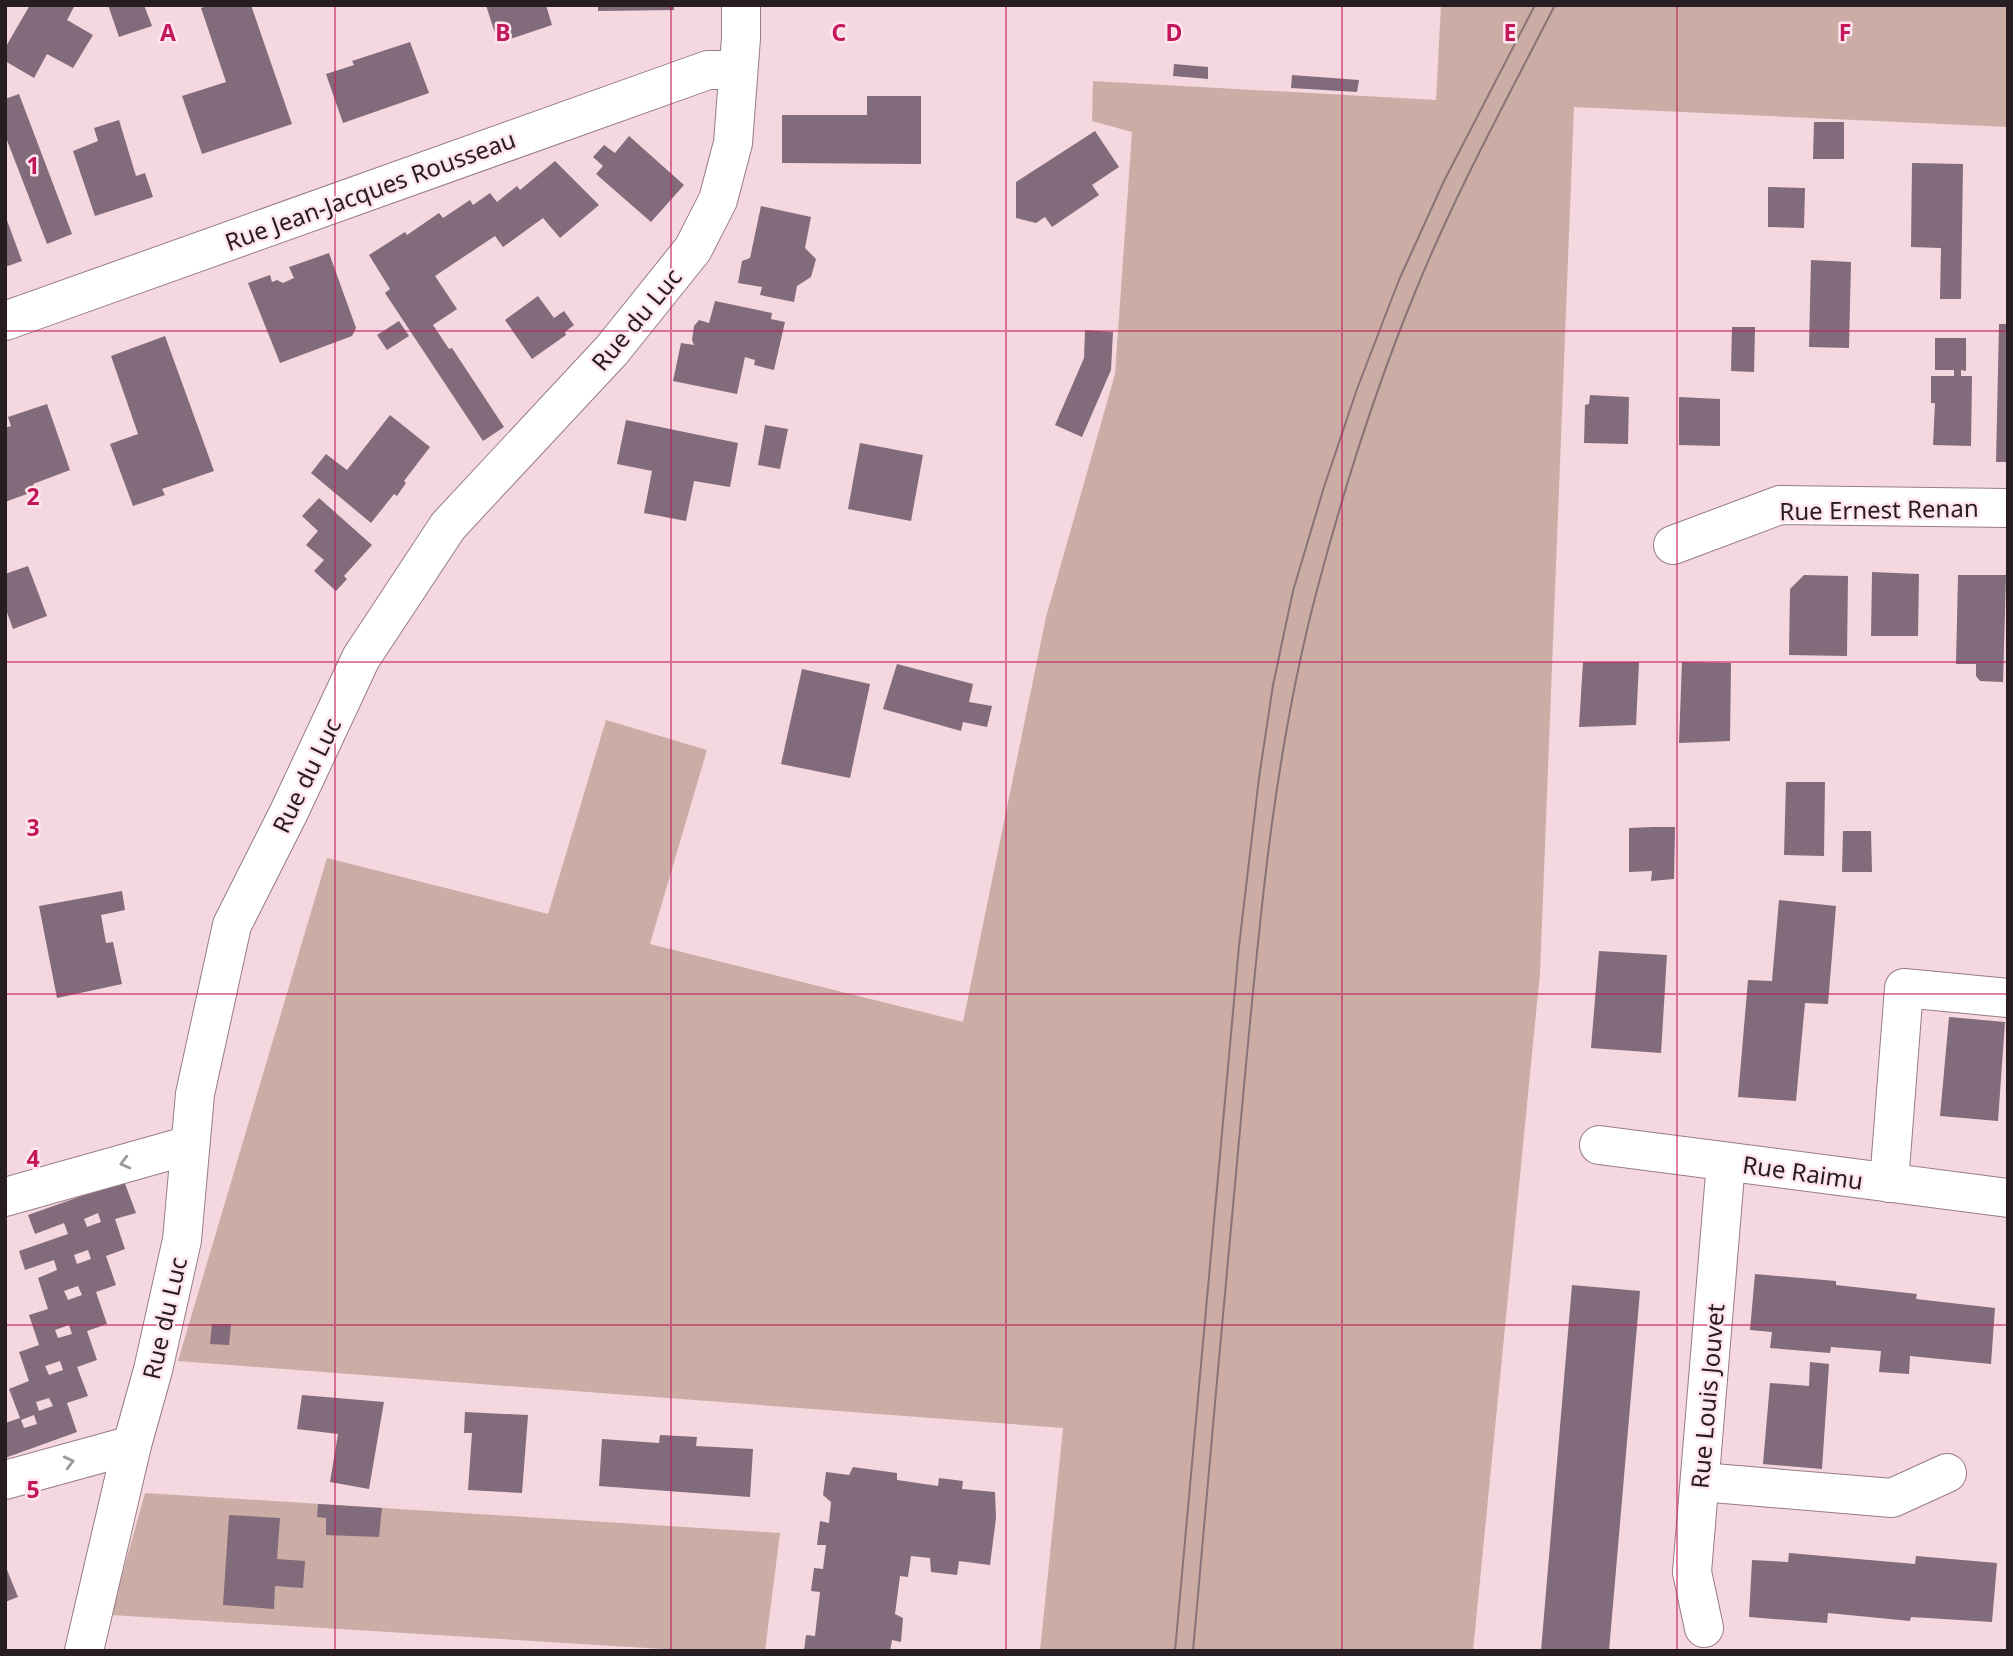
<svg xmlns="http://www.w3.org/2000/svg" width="2013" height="1656" font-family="'Noto Sans',sans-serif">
	<rect width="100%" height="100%" fill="#f5d7e0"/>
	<g fill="#ccada5">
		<path d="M1441 5H2008V127L1574 107 1540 973 1473 1651H1040L1063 1428 178 1361 327 858 548 914 606 720 707 750 650 944 963 1022 1046 617 1115 374 1132 132 1092 121 1093 81 1436 100Z"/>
		<path d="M145 1493 780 1533 765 1651H696L111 1615Z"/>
	</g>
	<g fill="#826b7a" fill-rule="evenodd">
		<path d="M30 5H75L67 20 93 35 73 68 47 54 34 78 5 61V48Z"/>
		<path d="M108 5H144L152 26 119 37Z"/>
		<path d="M210 5H251L292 124 202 154 182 96 226 82 201 8Z"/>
		<path d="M486 5H546L552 25 498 43Z"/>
		<path d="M598 5H674V10L598 11Z"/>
		<path d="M410 42 429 93 343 123 326 74 354 65 352 61Z"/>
		<path d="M1174 64 1208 67V79L1173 76Z"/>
		<path d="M1292 75 1359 80 1357 92 1291 88Z"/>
		<path d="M19 94 72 234 47 244 5 135V99Z"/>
		<path d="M867 96H921V164L782 163V115H867Z"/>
		<path d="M119 120 136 176 145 173 153 197 95 216 73 151 98 141 94 128Z"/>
		<path d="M1814 122H1844V159H1813Z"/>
		<path d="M1095 131 1119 167 1092 185 1099 195 1052 227 1045 217 1036 223 1016 218V182Z"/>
		<path d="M629 136 684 185 651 222 596 174 603 166 593 157 604 145 615 153Z"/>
		<path d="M555 161 599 205 560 238 543 218 503 247 495 236 435 276 457 309 433 325 449 349 452 348 504 427 483 441 385 293 390 289 369 255 405 232 407 235 439 213 443 218 470 200 473 205 490 193 497 202 517 186 520 190Z"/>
		<path d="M1912 163 1963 164 1961 299H1940L1941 248 1911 247Z"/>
		<path d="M1768 187 1805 188 1804 228 1768 227Z"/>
		<path d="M761 206 811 217 805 248 816 259 811 277 797 286 794 302 760 295 762 287 738 283 742 261 750 258Z"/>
		<path d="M5 215 22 261 5 267Z"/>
		<path d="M329 253 356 328 352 336 280 363 248 283 270 275 272 282 277 280 283 283 294 278 289 267Z"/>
		<path d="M1811 260 1851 262 1849 348 1809 347Z"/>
		<path d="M538 296 554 318 564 311 574 325 565 332 566 335 532 359 505 320Z"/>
		<path d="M715 301 772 313 771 319 785 322 774 370 754 365 755 360 745 357 737 394 673 381 681 343 694 345 692 340 694 326 699 320 709 323Z"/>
		<path d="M399 321 409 336 387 350 377 335Z"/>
		<path d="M1999 324H2008V462H1996Z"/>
		<path d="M1732 327H1755L1754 372 1731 371Z"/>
		<path d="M1085 330 1113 332 1111 370 1082 437 1055 425 1084 358Z"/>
		<path d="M165 336 214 471 162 489 165 495 133 506 110 444 138 434 111 356Z"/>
		<path d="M1935 338H1966V371L1961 370V376H1972L1971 446 1933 445 1935 403H1931V376H1954V370H1935Z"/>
		<path d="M1590 395 1629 397 1628 444 1584 443 1585 405 1589 404Z"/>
		<path d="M1679 397 1720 399V446L1679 445Z"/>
		<path d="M47 404 70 470 33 484 35 491 5 502V428L11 426 8 417Z"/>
		<path d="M390 415 430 447 404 481 406 483 397 496 394 494 371 523 311 473 326 454 347 470Z"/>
		<path d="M626 420 738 443 730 487 694 481 686 521 644 513 652 471 617 464Z"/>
		<path d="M765 425 788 429 780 469 758 465Z"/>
		<path d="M860 443 923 455 911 521 848 509Z"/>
		<path d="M319 498 372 545 344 576 347 579 336 591 314 571 324 560 306 545 318 531 302 516Z"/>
		<path d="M28 566 47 616 13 629 5 607V574Z"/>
		<path d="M1872 572 1919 574 1918 636H1871Z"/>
		<path d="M1804 575 1848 576 1847 656 1789 655 1790 589Z"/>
		<path d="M1958 575H2006L2003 682 1980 681 1976 676V664H1956Z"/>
		<path d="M1583 662H1639L1636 725 1579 727Z"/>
		<path d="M1682 662 1731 663 1730 741 1679 743Z"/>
		<path d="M897 664 973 684 969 702 992 706 987 727 963 722 961 731 883 709Z"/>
		<path d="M802 669 870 684 850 778 781 764Z"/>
		<path d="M1786 782H1825L1824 856 1784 855Z"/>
		<path d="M1653 827H1675L1674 879 1651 881 1652 871 1629 872V828Z"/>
		<path d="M1843 831H1871L1872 872H1842Z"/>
		<path d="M122 891 125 910 101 915 106 943 113 942 122 984 57 998 39 906Z"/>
		<path d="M1779 900 1836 906 1828 1004 1805 1003 1796 1101 1738 1097 1748 980 1772 981Z"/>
		<path d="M1599 951 1667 955 1661 1053 1591 1048Z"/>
		<path d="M1949 1017 2005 1022 1998 1121 1940 1116Z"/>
		<path d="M124 1181 136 1213 115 1219 125 1249 106 1256 116 1285 96 1292 107 1324 87 1331 97 1360 77 1367 88 1396 67 1403 77 1432 5 1458V1423L20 1418 9 1389 29 1381 19 1352 39 1345 29 1315 48 1309 38 1278 57 1270 54 1260 25 1270 19 1251 68 1234 64 1223 35 1234 28 1215ZM98 1213 101 1222 87 1227 84 1219ZM88 1250 91 1259 77 1264 74 1255ZM78 1286 82 1295 68 1300 64 1291ZM69 1325 72 1334 58 1338 55 1330ZM60 1361 63 1370 49 1375 45 1366ZM49 1398 53 1406 39 1411 36 1402ZM34 1415 37 1424 24 1428 21 1420Z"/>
		<path d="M1755 1274 1836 1281V1285L1917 1294 1916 1299 1995 1308 1991 1364 1910 1356 1909 1374 1879 1372 1881 1351 1831 1347 1830 1353 1770 1348 1772 1332 1750 1330Z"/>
		<path d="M1572 1285 1640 1291 1609 1651H1541Z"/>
		<path d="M212 1324H231L229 1345 210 1344Z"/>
		<path d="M1810 1362 1829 1364 1822 1469 1763 1464 1770 1383 1809 1386Z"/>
		<path d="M302 1395 384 1402 369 1489 330 1482 338 1434 297 1429Z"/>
		<path d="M465 1412 528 1415 522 1493 468 1490 472 1433H464Z"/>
		<path d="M660 1435 697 1437 696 1446 753 1449 750 1497 599 1486 602 1439 659 1443Z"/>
		<path d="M853 1467 897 1473V1480L938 1486 939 1478 963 1481 962 1489 995 1492 996 1518 990 1565 959 1561 957 1575 931 1572 930 1558 911 1556 908 1577 900 1576 895 1614 903 1618 901 1642 892 1640 890 1651H804L806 1635 815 1636 820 1592 811 1591 814 1568 823 1569 826 1545H817L820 1521 829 1523 831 1502 823 1495 826 1472 849 1475Z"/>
		<path d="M318 1504 382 1508 379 1537 326 1535V1518L317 1517Z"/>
		<path d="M229 1515 280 1518 277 1559 305 1561 303 1588 275 1586 274 1609 223 1605Z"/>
		<path d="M1789 1553 1915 1564 1916 1556 1997 1563 1992 1622 1911 1617 1910 1621 1828 1613 1827 1623 1749 1617 1752 1560 1788 1562Z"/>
		<path d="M5 1565 18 1597 5 1602Z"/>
	</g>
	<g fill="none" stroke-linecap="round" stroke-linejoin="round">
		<defs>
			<g id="minor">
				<path d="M5 321 708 70H737"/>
				<path d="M1673 545 1780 505 2008 508"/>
				<path d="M1599 1145 2008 1198"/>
				<path d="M1889 1183 1904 988 2008 998"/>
				<path d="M5 1197 190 1145"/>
				<path d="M5 1480 132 1445"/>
				<path d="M1701 1482 1892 1498 1947 1473"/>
				<path d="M1704 1628 1692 1572 1726 1162"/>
				<path d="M84 1651 132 1445 153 1370 182 1240 195 1094 232 925 289 812 361 658 448 526 612 350 693 249 718 200 733 143 741 38V5"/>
			</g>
		</defs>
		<use href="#minor" stroke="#977c84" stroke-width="40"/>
		<use href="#minor" stroke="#fff" stroke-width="38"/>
		<g stroke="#877379" stroke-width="2">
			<path d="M1175 1651 1239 946 1259 778 1273 685 1293 591 1324 487 1357 389 1399 280 1444 181 1535 5"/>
			<path d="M1193 1651C1209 1466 1226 1282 1243 1097 1259 927 1273 756 1317 590 1344 488 1376 387 1416 290 1456 192 1507 99 1555 5"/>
		</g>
	</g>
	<defs><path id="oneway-chevron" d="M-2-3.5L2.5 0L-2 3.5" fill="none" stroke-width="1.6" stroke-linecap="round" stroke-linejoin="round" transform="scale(1.75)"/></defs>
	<g stroke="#9e999b">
		<use href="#oneway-chevron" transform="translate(125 1163) rotate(165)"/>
		<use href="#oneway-chevron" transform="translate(69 1462) rotate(-14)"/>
	</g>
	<path fill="none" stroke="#c2185b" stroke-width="2" stroke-opacity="0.55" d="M335 5V1651M671 5V1651M1006 5V1651M1342 5V1651M1677 5V1651M5 331H2008M5 662H2008M5 994H2008M5 1325H2008"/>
	<g text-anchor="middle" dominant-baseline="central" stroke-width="5" stroke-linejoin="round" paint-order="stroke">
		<g font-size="24" fill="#281d20" stroke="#ffe6ed">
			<text transform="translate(370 190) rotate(-20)">Rue Jean-Jacques Rousseau</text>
			<text transform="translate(636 319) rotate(-50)">Rue du Luc</text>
			<text transform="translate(1879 509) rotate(-1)">Rue Ernest Renan</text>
			<text transform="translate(306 775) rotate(-64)">Rue du Luc</text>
			<text transform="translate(1803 1172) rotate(8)">Rue Raimu</text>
			<text transform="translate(164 1318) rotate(-77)">Rue du Luc</text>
			<text transform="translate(1707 1396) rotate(-85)">Rue Louis Jouvet</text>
		</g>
	</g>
	<g font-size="23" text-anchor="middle" font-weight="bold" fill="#c2185b" stroke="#ffe6ed" stroke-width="5" stroke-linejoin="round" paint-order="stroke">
		<text x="168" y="41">A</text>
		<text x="503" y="41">B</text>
		<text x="839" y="41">C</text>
		<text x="1174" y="41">D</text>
		<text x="1510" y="41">E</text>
		<text x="1845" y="41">F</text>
		<text x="33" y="174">1</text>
		<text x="33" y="505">2</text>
		<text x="33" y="836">3</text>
		<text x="33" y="1167">4</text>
		<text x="33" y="1498">5</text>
	</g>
	<rect width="2013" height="1656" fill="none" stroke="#281d20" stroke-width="14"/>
</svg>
